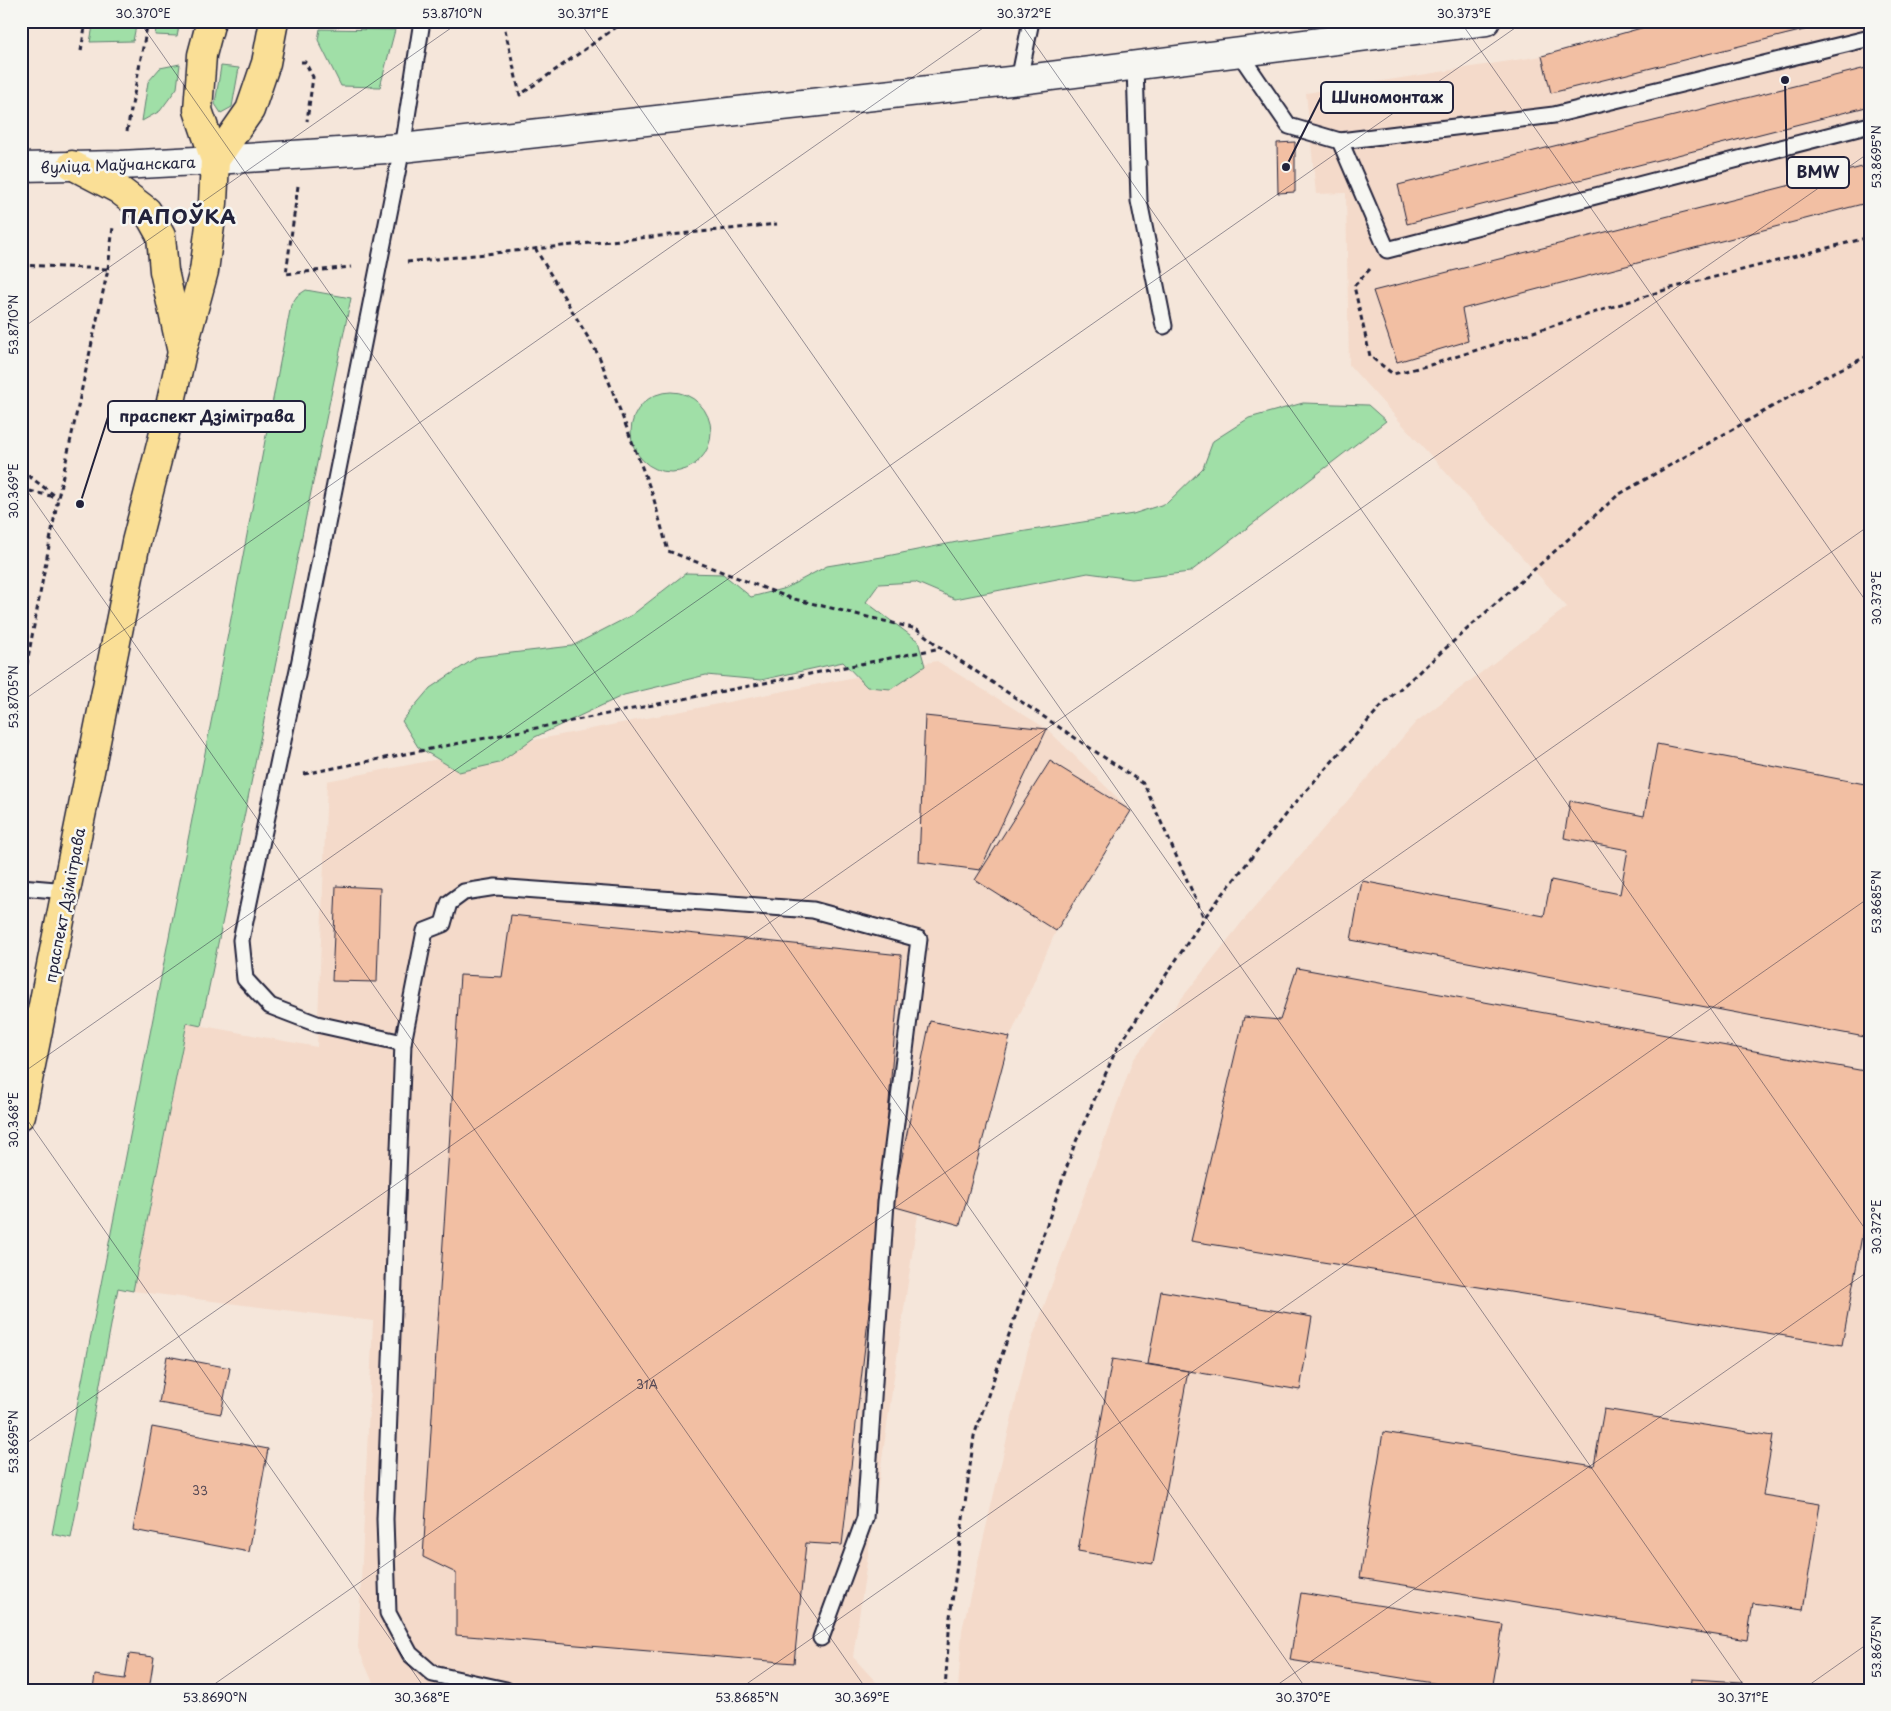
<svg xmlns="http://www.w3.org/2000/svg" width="1891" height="1711" font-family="'Playpen Sans',sans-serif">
	<rect width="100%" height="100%" fill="#f5e6da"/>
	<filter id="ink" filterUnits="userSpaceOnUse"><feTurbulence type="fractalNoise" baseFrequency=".02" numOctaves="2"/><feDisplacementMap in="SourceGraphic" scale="10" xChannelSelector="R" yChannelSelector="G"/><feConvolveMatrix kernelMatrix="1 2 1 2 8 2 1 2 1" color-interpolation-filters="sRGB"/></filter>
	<g filter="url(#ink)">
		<g fill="#f4daca">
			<path d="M1666 21H1870V1690H958L962 1630 1027 1353 1133 1060 1242 922 1416 722 1567 607 1349 365 1346 193 1316 194 1306 93 1542 56Z"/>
			<path d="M937 661 1047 729 1131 811 1056 931 1010 1037 960 1225 918 1214 853 1657 876 1682 913 1690H376L358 1648 373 1321 133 1291 187 1023 317 1047 327 781Z"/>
		</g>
		<g fill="#a0dfa7" stroke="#618071">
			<path d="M94 21H137L133 41 90 42Z"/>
			<path d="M157 21H180L177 36 155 35Z"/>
			<path d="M320 29 395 30 380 87 341 86 318 40Z"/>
			<path d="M180 64 177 88 160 111 142 121 148 82 160 68Z"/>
			<path d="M221 66 239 68 232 107 221 113 215 104Z"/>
			<path d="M306 290 351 298 201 1026 187 1023 133 1291 118 1288 71 1538 52 1534 214 707 291 305 297 296Z"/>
			<circle cx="671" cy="432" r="40"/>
			<path d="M1303 403 1368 405 1386 421 1190 572 1132 579 1088 573 955 599 915 582 879 584 866 602 918 641 925 666 891 689 867 687 843 662 761 680 706 675 624 695 535 737 499 763 459 772 418 747 402 721 430 688 477 657 572 646 632 615 686 573 723 574 751 597 786 588 827 566 882 557 957 542 1133 514 1167 503 1203 468 1213 441 1249 418Z"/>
		</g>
		<g fill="#f2bfa3" stroke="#22223b">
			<path d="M1666 21H1840L1551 93 1542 56Z"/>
			<path d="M1870 67V106L1407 224 1398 185Z"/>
			<path d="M1295 142V192L1278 193 1277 143Z"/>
			<path d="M1870 165V202L1462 309 1468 341 1397 362 1373 291Z"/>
			<path d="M925 716 1047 729 980 870 919 862Z"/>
			<path d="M1657 744 1870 785V1038L1351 940 1362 881 1544 916 1551 880 1620 894 1628 850 1564 838 1570 801 1644 816Z"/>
			<path d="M1050 761 1131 811 1056 931 975 880Z"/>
			<path d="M336 886 380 888 377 982 332 981Z"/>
			<path d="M511 915 901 955 879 1225 842 1545 806 1543 794 1663 456 1635V1573L423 1557 460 975 502 977Z"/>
			<path d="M1297 968 1870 1072V1192L1842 1345 1191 1241 1244 1017 1280 1020Z"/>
			<path d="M930 1021 1010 1037 960 1225 892 1206Z"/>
			<path d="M1161 1291 1312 1317 1300 1390 1148 1364Z"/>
			<path d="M167 1356 230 1368 221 1414 159 1403Z"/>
			<path d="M1112 1359 1188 1371 1153 1564 1078 1551Z"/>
			<path d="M1604 1409 1773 1436 1763 1495 1820 1504 1803 1610 1753 1603 1747 1640 1360 1578 1383 1432 1594 1466Z"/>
			<path d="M152 1427 268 1449 249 1552 133 1530Z"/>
			<path d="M1301 1593 1503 1625 1492 1690H1476L1290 1660Z"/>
			<path d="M129 1654 154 1657 149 1690H93L95 1675 125 1679Z"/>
			<path d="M1692 1679 1742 1682V1690H1691Z"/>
		</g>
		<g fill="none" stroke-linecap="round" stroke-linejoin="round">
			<defs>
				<g id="service">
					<path d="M1239 53 1289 126 1340 141 1554 115 1870 38"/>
					<path d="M1135 66 1139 201 1164 326"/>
					<path d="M1019 80 1031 21"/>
					<path d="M1340 141 1387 250 1870 125"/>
					<path d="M21 887 67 891"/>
					<path d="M403 1043 317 1024 270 1006 245 979 241 940 300 660 402 148 422 21"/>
					<path d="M506 1690 433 1674 410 1654 388 1613 385 1519 403 1043 425 931 443 924 449 903 464 892 496 887 813 910 919 939 886 1202 865 1518 821 1638"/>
				</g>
				<path id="minor" d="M215 160 402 148 1019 80 1486 21"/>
				<path id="secondary" d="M21 167 121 165 215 160"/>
				<g id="primary">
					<path d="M215 160 250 110 266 63 274 21"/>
					<path d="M72 165 118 189 147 211 161 236 164 271 181 348"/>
					<path d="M21 1115 136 542 164 433 182 352 204 271 213 203 215 160 198 110 202 55 211 21"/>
				</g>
			</defs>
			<use href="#service" stroke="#22223b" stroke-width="19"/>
			<use href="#minor" stroke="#22223b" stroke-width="31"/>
			<use href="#secondary" stroke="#22223b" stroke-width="31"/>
			<use href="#primary" stroke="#22223b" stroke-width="31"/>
			<g stroke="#22223b" stroke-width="3" stroke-dasharray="5 4" stroke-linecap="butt">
				<path d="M503 21 520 95 625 21"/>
				<path d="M313 22 317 21"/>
				<path d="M81 51 86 21"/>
				<path d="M301 62H305L313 77 307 121"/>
				<path d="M127 131 148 21"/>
				<path d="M298 186 286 274 351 267"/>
				<path d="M535 248 599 356 653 496 668 551 790 598 917 629 941 648 1144 784 1204 918"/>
				<path d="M407 262 777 224"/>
				<path d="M21 265 108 269 58 498 21 695"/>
				<path d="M108 269 113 227"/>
				<path d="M1370 269 1354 286 1370 356 1393 374 1430 365 1668 289 1870 237"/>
				<path d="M21 470 58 498"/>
				<path d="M21 489 55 497"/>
				<path d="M304 774 941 648"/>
				<path d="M945 1690 950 1617 974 1436 1074 1146 1116 1050 1204 918 1288 811 1384 703 1618 495 1824 377 1870 355"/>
			</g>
			<use href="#service" stroke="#f6f6f2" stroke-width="15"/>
			<use href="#minor" stroke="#f6f6f2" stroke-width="28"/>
			<use href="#secondary" stroke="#f6f6f2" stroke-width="28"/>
			<use href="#primary" stroke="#fadf96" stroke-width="28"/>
		</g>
	</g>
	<path fill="none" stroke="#22223b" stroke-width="1" stroke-opacity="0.45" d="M139 21 1307 1690M579 21 1747 1690M1019 21 1870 1236M1460 21 1870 607M21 329 461 21M21 482 867 1690M21 702 993 21M21 1074 1525 21M21 1111 426 1690M21 1447 1870 152M206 1690 1870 525M738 1690 1870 897M1270 1690 1870 1270M1802 1690 1870 1642"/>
	<g text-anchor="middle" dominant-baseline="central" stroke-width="5" stroke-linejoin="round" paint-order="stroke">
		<g font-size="12" fill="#564955">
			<text x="647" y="1384">31А</text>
			<text x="200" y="1490">33</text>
		</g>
		<g font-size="15" fill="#22223b" stroke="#f6f6f2">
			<text transform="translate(118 164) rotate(-2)">вуліца Маўчанскага</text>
			<text transform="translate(64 905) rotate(-79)">праспект Дзімітрава</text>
		</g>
		<g font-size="20" font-weight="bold" letter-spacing="1" fill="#22223b" stroke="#f6f6f2">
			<text x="179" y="216">ПАПОЎКА</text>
		</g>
	</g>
	<path fill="none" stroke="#22223b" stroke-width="2" d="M1286 167L1321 97M1785 80L1787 172M80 504L108 417"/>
	<g fill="#22223b" stroke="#f6f6f2" stroke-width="2">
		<circle cx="1286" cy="167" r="5"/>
		<circle cx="1785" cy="80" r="5"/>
		<circle cx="80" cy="504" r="5"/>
	</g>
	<g fill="#f6f6f2" stroke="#22223b" stroke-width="2">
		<rect x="1321" y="82" width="132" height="31" rx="5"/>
		<rect x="1787" y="157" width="62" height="31" rx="5"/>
		<rect x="108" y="401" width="197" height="31" rx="5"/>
	</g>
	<g font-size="16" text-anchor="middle" font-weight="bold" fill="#22223b">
		<text x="1387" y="103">Шиномонтаж</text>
		<text x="1818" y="178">BMW</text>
		<text x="207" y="422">праспект Дзімітрава</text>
	</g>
	<rect width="1891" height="1711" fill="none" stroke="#f6f6f2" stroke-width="55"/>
	<rect x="28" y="28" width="1836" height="1656" fill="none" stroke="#22223b" stroke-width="2"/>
	<g font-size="12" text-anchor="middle" fill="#22223b">
		<text x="143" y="18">30.370°E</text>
		<text x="452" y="18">53.8710°N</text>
		<text x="583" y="18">30.371°E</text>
		<text x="1024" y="18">30.372°E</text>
		<text x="1464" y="18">30.373°E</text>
		<text transform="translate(1877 157) rotate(-90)" y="4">53.8695°N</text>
		<text transform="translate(14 325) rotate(-90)" y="4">53.8710°N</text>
		<text transform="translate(14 491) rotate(-90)" y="4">30.369°E</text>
		<text transform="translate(1877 598) rotate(-90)" y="4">30.373°E</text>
		<text transform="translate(14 697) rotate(-90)" y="4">53.8705°N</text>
		<text transform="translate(1877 902) rotate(-90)" y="4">53.8685°N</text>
		<text transform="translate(14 1120) rotate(-90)" y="4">30.368°E</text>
		<text transform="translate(1877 1227) rotate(-90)" y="4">30.372°E</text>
		<text transform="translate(14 1442) rotate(-90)" y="4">53.8695°N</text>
		<text transform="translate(1877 1647) rotate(-90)" y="4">53.8675°N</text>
		<text x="215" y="1702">53.8690°N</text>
		<text x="422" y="1702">30.368°E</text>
		<text x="747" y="1702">53.8685°N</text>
		<text x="862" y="1702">30.369°E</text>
		<text x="1303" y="1702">30.370°E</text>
		<text x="1743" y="1702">30.371°E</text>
	</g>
</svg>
